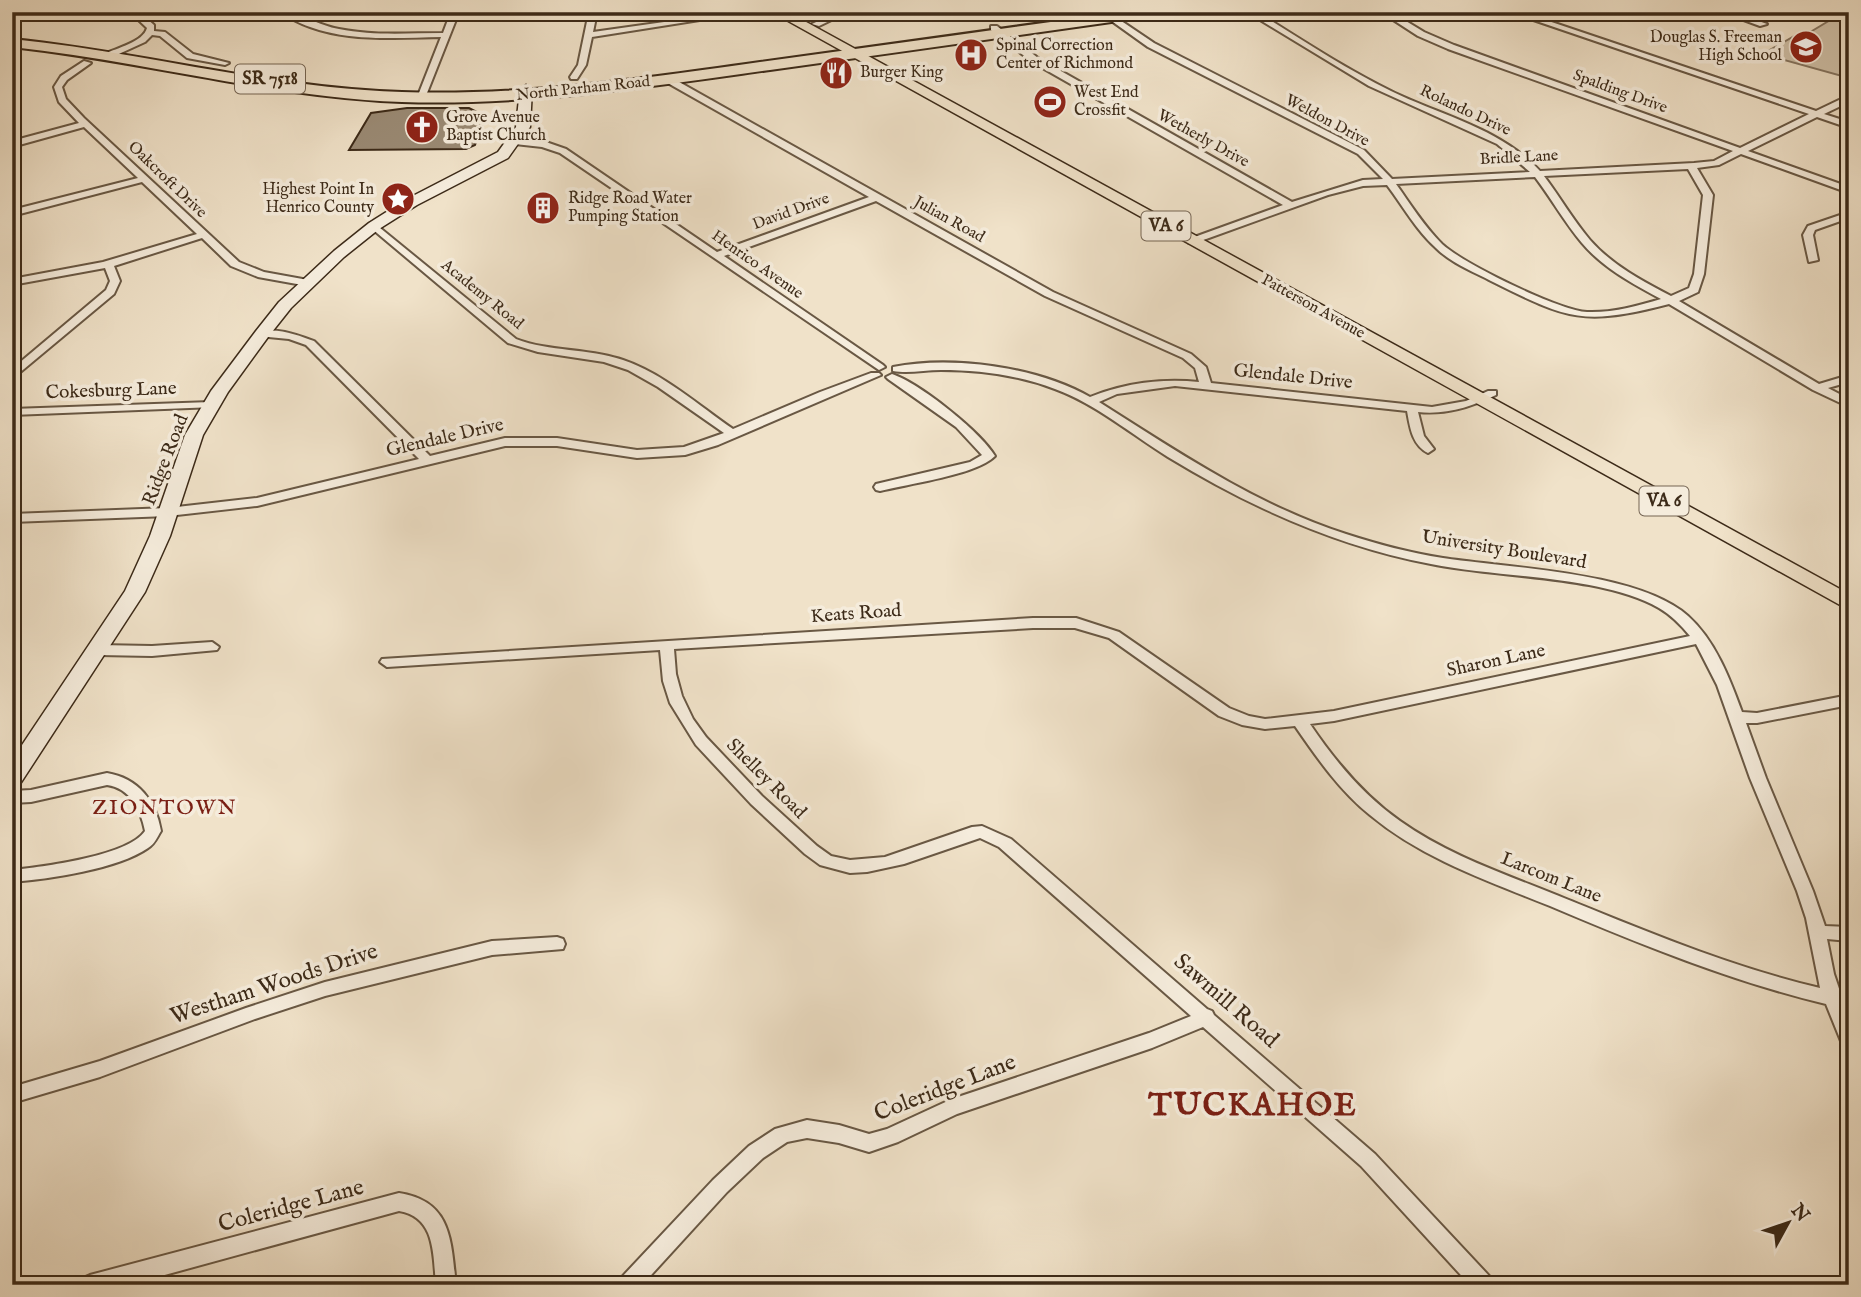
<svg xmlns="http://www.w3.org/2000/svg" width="1861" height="1297" font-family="'IM FELL English',serif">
	<rect width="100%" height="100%" fill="#f0e2c9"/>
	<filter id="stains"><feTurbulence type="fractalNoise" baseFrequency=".00286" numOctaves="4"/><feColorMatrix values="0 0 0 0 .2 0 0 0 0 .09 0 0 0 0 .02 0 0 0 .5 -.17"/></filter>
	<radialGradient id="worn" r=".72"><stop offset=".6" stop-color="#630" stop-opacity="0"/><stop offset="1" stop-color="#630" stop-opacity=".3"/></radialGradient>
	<path fill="#d1c3ab" stroke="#867662" stroke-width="2" d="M1837 16 1849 17V78L1763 54 1796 35 1802 37Z"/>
	<path fill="#9a8a74" stroke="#3c2a18" stroke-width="2" d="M407 108H469L485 116 475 145 466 149 349 150 371 113Z"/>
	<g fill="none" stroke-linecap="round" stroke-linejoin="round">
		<defs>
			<g id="street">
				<path d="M130 12H139L154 25V31L165 32 193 54 229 63 225 65 187 58 160 36 152 35 145 42 110 58H104V54C117 48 143 42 147 28Z"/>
				<path d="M281 12C298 12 320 26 339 29 373 36 408 33 443 33L451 12H459L425 98 421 101 417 98 441 37C389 38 326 44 281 12Z"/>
				<path d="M589 12H597L593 32 721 14 725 16 592 37 586 65 577 79H571L570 77 578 65Z"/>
				<path d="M837 12H848L819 26 812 24Z"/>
				<path d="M1099 12H1108L1154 43 1364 150 1392 179 1530 172 1497 144 1369 86 1247 12H1257C1301 39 1344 68 1391 91 1442 116 1500 128 1540 171L1694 163 1714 161 1733 151 1448 49 1418 36 1381 12H1391L1424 32 1454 45 1740 148 1809 114 1510 12H1522L1816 111 1839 100H1845V104L1824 114 1849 122V128L1817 117 1748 151 1849 187V193L1741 154 1719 165 1697 168 1713 195 1704 274 1698 292 1679 301 1819 384 1849 375V382L1828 388 1849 399V407L1813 390 1669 304C1583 326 1569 320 1491 281 1472 271 1451 263 1436 248 1416 230 1403 206 1387 185L1363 186 1328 195 1195 243H1189V239L1283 205 1032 62 991 30V26H997L1038 58 1292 202 1363 180 1383 179 1358 154 1148 47ZM1688 169 1703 195 1694 274 1689 288 1671 296C1642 281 1612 265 1590 240 1573 220 1560 197 1544 176ZM1535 177C1551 198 1565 223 1582 243 1603 268 1633 284 1661 299 1637 306 1613 313 1587 312 1558 310 1464 264 1442 244 1424 226 1411 205 1396 184Z"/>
				<path d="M1722 12H1734L1767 24 1760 26Z"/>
				<path d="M84 61 91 63 67 80 62 87 66 99 84 118 239 262 264 272 308 280 313 283 308 286 258 277 231 266 202 238 114 266 120 281 114 294 12 379V369L106 290 110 281 105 268 12 285V279L103 262 197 234 142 182 12 216V210L138 178 84 127 12 147V141L79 123 59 102 54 87 61 76Z"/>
				<path d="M666 78H672L1053 292 1191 354 1206 367 1211 383 1432 407 1466 401 1488 391H1496V395C1471 407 1446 415 1418 412L1424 436 1434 449 1428 453C1412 445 1410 427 1407 411L1175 386 1117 394 1099 402C1178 452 1256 505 1346 534 1377 544 1410 553 1443 558 1509 568 1639 572 1688 616 1715 640 1730 679 1742 712L1757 713 1849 695V705L1757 723H1746L1766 778 1813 891 1825 926 1849 927V941L1827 939 1834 974 1849 1018V1049L1843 1046 1826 1004C1730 981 1640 944 1550 906 1488 881 1423 859 1370 815 1340 791 1317 758 1295 726L1265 729 1242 725 1219 716 1109 638 1075 628H1033L674 649 676 674 682 696 693 719 706 737 762 796 817 846 831 856 850 860 885 857 972 827 982 826 1011 839 1207 1009 1212 1011 1214 1015 1375 1154 1491 1278 1494 1285H1470L1361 1166 1203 1027 1152 1048 957 1114 898 1142 869 1152 839 1143 807 1138 787 1142 763 1158 727 1192 642 1285H618L621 1278 713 1180 749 1146 775 1129 807 1120 839 1125 869 1134 887 1129 952 1099 1149 1033 1191 1016 999 847 980 838 904 864 867 872 850 873 820 865 805 854 751 804 696 745 670 703 663 681 660 650 387 667 380 662 382 659 1033 618H1076L1119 632 1229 708 1249 716 1265 719 1334 711 1690 636C1681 625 1671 615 1659 608 1600 575 1498 578 1431 564 1336 546 1250 507 1168 457 1131 434 1096 404 1055 389 1019 375 979 370 941 370 925 370 908 374 893 371V367C952 355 1038 367 1090 397 1124 383 1163 378 1199 382L1195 368 1183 358 1045 296 876 201 724 256 883 365 885 367 879 370 560 153 542 147 505 143 501 140 505 137 543 141 566 149 717 252 869 197 666 82ZM1696 644 1717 685 1750 778 1797 891 1806 918 1820 988C1731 967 1648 932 1564 898 1508 875 1449 856 1400 821 1363 795 1335 761 1310 724L1334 721Z"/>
				<path d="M1849 212V218L1815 230 1813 235 1818 260 1809 262 1803 235 1808 226Z"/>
				<path d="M374 223 516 339C550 352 588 348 623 360 664 374 698 405 733 429L820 392 871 373H879L881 375 718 445 685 455 637 458 557 446H505L257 506 168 516 12 522V514L168 508 257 498 419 459 306 345 289 339 258 336 257 334C271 325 298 335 314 341L430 456 505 438H557L637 450 684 447 724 433 658 387 628 370 604 362 538 352 508 343 371 228V224Z"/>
				<path d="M892 374C919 383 980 431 995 456 976 475 908 484 880 491L876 490 874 487 876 484 970 462 982 455 956 427 888 379 886 377Z"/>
				<path d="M211 402 215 403V407L12 415V409Z"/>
				<path d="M212 642 219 647 217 650 152 656 99 655 92 650 99 645 152 646Z"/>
				<path d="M107 773C138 778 156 801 161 831 157 837 155 844 148 848 118 869 49 879 12 882V870C42 867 128 856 145 831 141 810 130 788 107 785L31 802 12 803V791L31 790Z"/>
				<path d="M557 937 563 939 565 944 563 949 492 955 325 996 255 1019 100 1077 12 1103V1087L100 1061 246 1008 325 982 492 941Z"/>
				<path d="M399 1193C452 1201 451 1241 456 1285H436C433 1255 436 1217 399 1211L128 1285H80L83 1278 90 1275Z"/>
			</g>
			<path id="secondary" d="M526 85 532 89 530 127 508 158 417 205 379 229 344 257 291 308 268 337 228 392 203 435 170 536 145 592 20 784 12 786V760L125 591 150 536 185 435 211 391 256 331 279 302 334 251 369 223 407 199 498 152 516 127 520 89Z"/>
			<path id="primary" d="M772 12H788L1849 594V610Z"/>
			<path id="highway" d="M1122 12H1161L1154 16C1026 34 898 52 770 70 648 87 525 106 402 102 270 97 143 61 12 47V39C143 52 270 88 402 92 522 96 641 79 760 62 880 46 1001 29 1122 12Z"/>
		</defs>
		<use href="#street" stroke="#695844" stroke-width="4"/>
		<use href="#secondary" stroke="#3c2a18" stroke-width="3"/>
		<use href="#primary" stroke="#3c2a18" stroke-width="3"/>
		<use href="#highway" stroke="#3c2a18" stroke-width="4"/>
		<use href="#street" fill="#f5ecdc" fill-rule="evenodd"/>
		<use href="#secondary" fill="#f5ecdc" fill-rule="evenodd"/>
		<use href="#primary" fill="#f0e2c9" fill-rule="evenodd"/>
		<use href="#highway" fill="#f0e2c9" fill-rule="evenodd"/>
	</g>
	<defs>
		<symbol id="school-disc" viewBox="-11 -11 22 22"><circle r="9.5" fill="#8f2418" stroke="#f5ecdc"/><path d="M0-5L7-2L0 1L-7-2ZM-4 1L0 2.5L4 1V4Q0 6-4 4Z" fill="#fff"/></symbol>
		<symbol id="hospital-disc" viewBox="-11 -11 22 22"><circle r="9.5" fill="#8f2418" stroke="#f5ecdc"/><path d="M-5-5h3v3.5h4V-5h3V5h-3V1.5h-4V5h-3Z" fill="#fff"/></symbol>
		<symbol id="restaurant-disc" viewBox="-11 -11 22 22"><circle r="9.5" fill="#8f2418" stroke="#f5ecdc"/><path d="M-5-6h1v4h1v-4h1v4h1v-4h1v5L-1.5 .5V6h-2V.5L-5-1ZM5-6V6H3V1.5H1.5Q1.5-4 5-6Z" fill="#fff"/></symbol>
		<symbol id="stadium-disc" viewBox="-11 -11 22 22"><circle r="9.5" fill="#8f2418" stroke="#f5ecdc"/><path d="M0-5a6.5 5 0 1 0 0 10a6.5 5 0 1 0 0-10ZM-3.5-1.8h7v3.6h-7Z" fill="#fff"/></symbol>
		<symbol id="church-disc" viewBox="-11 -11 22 22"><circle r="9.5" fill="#8f2418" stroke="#f5ecdc"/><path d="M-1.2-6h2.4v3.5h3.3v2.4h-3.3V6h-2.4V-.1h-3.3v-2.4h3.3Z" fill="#fff"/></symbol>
		<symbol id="sight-disc" viewBox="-11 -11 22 22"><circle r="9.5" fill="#8f2418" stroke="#f5ecdc"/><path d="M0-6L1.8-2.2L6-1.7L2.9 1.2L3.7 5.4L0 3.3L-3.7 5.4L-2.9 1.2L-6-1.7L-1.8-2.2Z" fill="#fff"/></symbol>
		<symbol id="building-disc" viewBox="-11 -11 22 22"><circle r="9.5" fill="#8f2418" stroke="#f5ecdc"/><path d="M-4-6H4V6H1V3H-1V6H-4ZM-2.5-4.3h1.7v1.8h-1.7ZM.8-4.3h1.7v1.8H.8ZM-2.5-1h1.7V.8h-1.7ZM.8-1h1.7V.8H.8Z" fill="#fff"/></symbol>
	</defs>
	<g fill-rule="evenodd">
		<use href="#school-disc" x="1787" y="28" width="38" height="38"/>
		<use href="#hospital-disc" x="952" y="36" width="38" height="38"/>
		<use href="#restaurant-disc" x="817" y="54" width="38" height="38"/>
		<use href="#stadium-disc" x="1031" y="83" width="38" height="38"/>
		<use href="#church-disc" x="403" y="108" width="38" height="38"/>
		<use href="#sight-disc" x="379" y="180" width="38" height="38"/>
		<use href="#building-disc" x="524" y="189" width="38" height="38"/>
	</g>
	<g text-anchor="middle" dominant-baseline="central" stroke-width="7" stroke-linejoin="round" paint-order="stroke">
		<g font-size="16" fill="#3c2a18" stroke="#f5ecdc" text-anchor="start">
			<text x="1782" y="38" text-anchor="end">Douglas S. Freeman<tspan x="1782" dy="18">High School</tspan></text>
			<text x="996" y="46">Spinal Correction<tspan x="996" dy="18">Center of Richmond</tspan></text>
			<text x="860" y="73">Burger King</text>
			<text x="1074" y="93">West End<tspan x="1074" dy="18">Crossfit</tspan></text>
			<text x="446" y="118">Grove Avenue<tspan x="446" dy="18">Baptist Church</tspan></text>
			<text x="374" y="190" text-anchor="end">Highest Point In<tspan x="374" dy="18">Henrico County</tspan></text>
			<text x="568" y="199">Ridge Road Water<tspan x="568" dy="18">Pumping Station</tspan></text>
		</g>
		<g font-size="16" fill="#3c2a18" stroke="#f5ecdc">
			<text transform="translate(583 89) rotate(-6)">North Parham Road</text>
			<text transform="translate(1620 92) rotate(20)">Spalding Drive</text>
			<text transform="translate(1465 111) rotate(25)">Rolando Drive</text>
			<text transform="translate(1327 121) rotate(28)">Weldon Drive</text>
			<text transform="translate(1203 139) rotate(29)">Wetherly Drive</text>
			<text transform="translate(1519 158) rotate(-3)">Bridle Lane</text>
			<text transform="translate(167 180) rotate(44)">Oakcroft Drive</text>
			<text transform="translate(791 212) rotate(-20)">David Drive</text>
			<text transform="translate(949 220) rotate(29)">Julian Road</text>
			<text transform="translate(757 265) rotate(35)">Henrico Avenue</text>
			<text transform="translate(482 295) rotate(39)">Academy Road</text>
			<text transform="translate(1313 307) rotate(29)">Patterson Avenue</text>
		</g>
		<g fill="#f5ecdc" stroke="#746453" stroke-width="2">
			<rect x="235" y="64.5" width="70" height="29" rx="5"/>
			<rect x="1141.5" y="211.5" width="49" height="29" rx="5"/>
			<rect x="1639.5" y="486.5" width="49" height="29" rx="5"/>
		</g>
		<g font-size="18" font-weight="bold" fill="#3c2a18">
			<text x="270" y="79">SR 7518</text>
			<text x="1166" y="226">VA 6</text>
			<text x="1664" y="501">VA 6</text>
		</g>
		<g font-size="19" fill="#3c2a18" stroke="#f5ecdc">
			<text transform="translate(1293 377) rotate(6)">Glendale Drive</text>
			<text transform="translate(111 391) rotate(-2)">Cokesburg Lane</text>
			<text transform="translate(445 438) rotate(-13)">Glendale Drive</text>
			<text transform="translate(166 460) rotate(-69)">Ridge Road</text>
			<text transform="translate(1504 550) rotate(9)">University Boulevard</text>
			<text transform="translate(856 614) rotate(-4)">Keats Road</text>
			<text transform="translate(1496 661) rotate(-12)">Sharon Lane</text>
			<text transform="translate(766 779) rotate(45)">Shelley Road</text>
			<text transform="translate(1551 878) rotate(22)">Larcom Lane</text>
		</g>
		<g font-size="21" letter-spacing="2" fill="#7a1f14" stroke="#f5ecdc">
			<text x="165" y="808">ZIONTOWN</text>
		</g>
		<g font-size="23" fill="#3c2a18" stroke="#f5ecdc">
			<text transform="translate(274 984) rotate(-18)">Westham Woods Drive</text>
			<text transform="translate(1226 1001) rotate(41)">Sawmill Road</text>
			<text transform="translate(945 1088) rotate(-21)">Coleridge Lane</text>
			<text transform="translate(291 1206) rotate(-15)">Coleridge Lane</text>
		</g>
		<g font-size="32" font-weight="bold" letter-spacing="2" fill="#7a1f14" stroke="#f5ecdc">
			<text x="1253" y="1106">TUCKAHOE</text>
		</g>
	</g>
	<rect width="1861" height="1297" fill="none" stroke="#f0e2c9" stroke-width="42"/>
	<rect x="14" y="14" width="1833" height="1269" fill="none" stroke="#3c2a18" stroke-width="3.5"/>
	<rect x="21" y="21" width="1819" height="1255" fill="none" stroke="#3c2a18" stroke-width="2"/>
	<g transform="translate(1788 1223) rotate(50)" stroke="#f5ecdc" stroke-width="5" paint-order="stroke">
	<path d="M0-5L12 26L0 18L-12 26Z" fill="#3c2a18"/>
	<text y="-10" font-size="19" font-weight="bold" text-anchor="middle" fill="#3c2a18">N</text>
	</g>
	<rect width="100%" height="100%" filter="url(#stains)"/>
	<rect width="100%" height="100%" fill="url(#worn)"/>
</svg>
